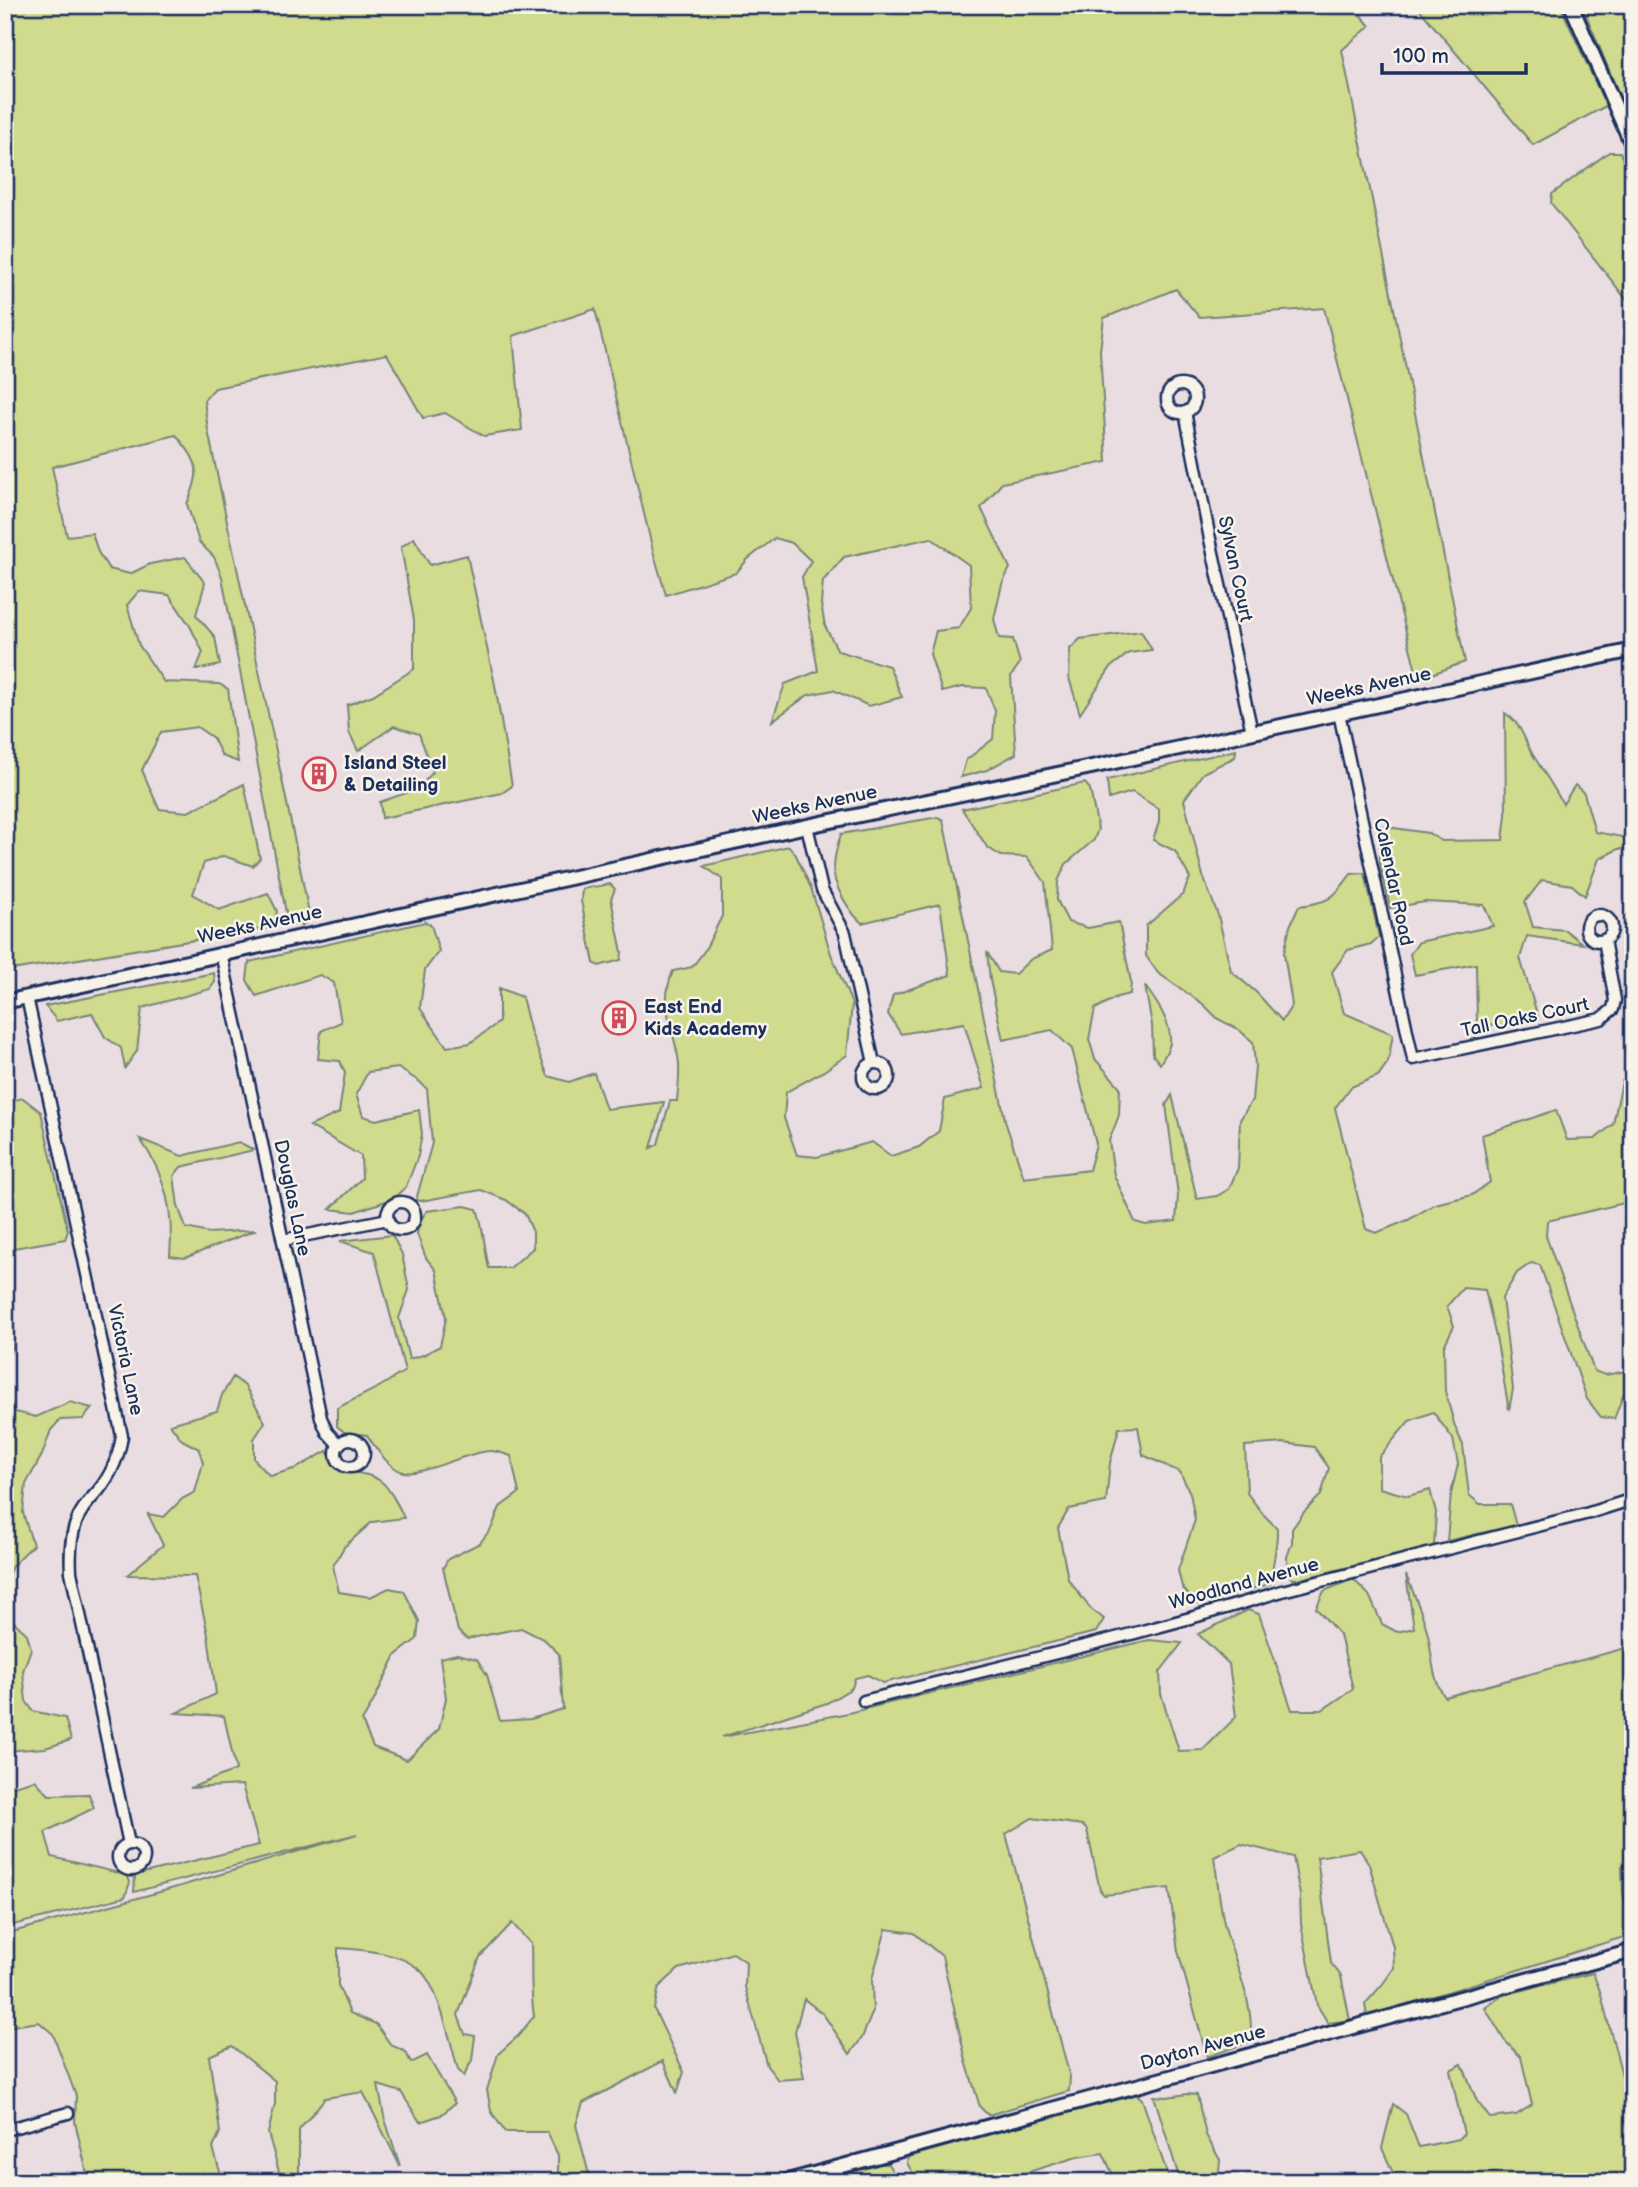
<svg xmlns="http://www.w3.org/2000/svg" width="1638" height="2187" font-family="'Balsamiq Sans',sans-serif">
	<rect width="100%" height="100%" fill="#eadde2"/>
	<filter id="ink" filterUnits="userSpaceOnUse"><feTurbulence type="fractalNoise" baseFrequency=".0143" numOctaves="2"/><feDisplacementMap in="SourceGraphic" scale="14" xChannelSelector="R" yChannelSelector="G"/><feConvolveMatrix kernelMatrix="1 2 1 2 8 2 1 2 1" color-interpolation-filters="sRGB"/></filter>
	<g filter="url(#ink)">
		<g fill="#d0db8e" stroke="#768576" stroke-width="2">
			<path d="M5 5H1352L1370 26 1342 50 1465 662 1418 679 1324 308 1199 317 1176 289 1104 318 1100 351 1107 462 1002 483 981 508 1010 568 1002 584 994 619 999 638 1013 639 1020 663 1011 676 1016 754 987 770 961 777 966 760 993 739 995 711 986 688 962 687 942 692 930 654 936 631 959 628 971 608 969 565 931 538 844 557 823 581 821 604 825 626 838 651 889 666 902 697 869 706 833 690 808 695 772 721 785 684 818 671 802 577 811 561 792 543 775 538 748 559 736 573 666 595 653 551 595 309 513 336 522 430 484 436 445 413 423 418 387 354 215 388 204 400 208 430C241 593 279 755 310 919L303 925H292L287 918 222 577 214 557 199 542 187 504C202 469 199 463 176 435L52 467 67 536 92 533 98 552 109 569 130 574 150 564 185 557 205 583 196 615 215 637 220 665 196 670 203 652 190 626 169 595 139 591 127 605 139 645 164 682 219 684 228 689 238 762 222 756 213 738 197 727 161 732 142 770 159 809 188 812 244 784 260 858 253 866 224 856 204 863 193 894 219 910 268 893 277 911 274 927 5 971Z"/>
			<path d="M1416 5H1560L1606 106 1533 145Z"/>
			<path d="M1582 5H1633V128Z"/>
			<path d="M1609 152H1620L1633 179V308L1551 203 1552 194Z"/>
			<path d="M414 538 430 565 467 555 495 685 512 786 502 793 382 818 380 802 418 789 433 772 419 734 394 726 358 751 349 732 347 705 373 695 414 669V620L401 547Z"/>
			<path d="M1141 631 1152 650 1129 653 1111 667 1080 714 1069 678 1070 649 1080 639Z"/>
			<path d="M1505 713C1522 724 1523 738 1533 755 1543 771 1554 787 1563 804L1575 785 1584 793 1595 832 1633 839V849H1618L1599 859 1585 896 1572 885 1542 880 1525 902 1533 927 1565 930 1583 944 1527 936 1520 958 1538 1017 1507 1027 1477 1023 1476 964 1415 975 1410 954 1419 942 1493 926 1484 905 1425 902 1390 908 1380 863V826L1428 833 1442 841 1503 840 1506 815Z"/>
			<path d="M1236 750 1235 757 1203 773 1184 800 1203 876 1218 915 1231 971 1257 993 1282 1021 1292 1005 1284 953 1290 926 1299 906C1331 902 1332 899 1351 874L1365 873 1379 937 1371 944 1348 950 1332 972 1344 1013 1393 1034 1388 1062 1378 1076 1351 1087 1335 1108 1366 1229 1376 1233 1408 1220 1435 1204 1472 1195 1490 1182 1482 1135 1556 1110 1567 1140 1595 1139 1613 1124 1622 1082 1633 1092V1201L1547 1221 1546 1236 1594 1371 1605 1375 1633 1370V1391L1624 1393 1614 1419 1601 1417 1587 1399 1540 1265 1531 1263 1517 1273 1502 1298 1513 1389 1509 1410 1497 1342 1485 1290 1463 1288 1447 1306 1454 1326 1444 1346 1445 1391 1455 1427 1463 1445 1469 1495 1480 1504H1510L1516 1525 1447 1541 1451 1494 1458 1464 1453 1439 1433 1412 1409 1421 1379 1457V1488L1408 1496 1430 1490 1436 1512 1434 1546 1301 1579H1292L1287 1571V1557L1292 1543V1529L1304 1512 1321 1495 1329 1468 1314 1447 1283 1443 1245 1446 1247 1493 1263 1514 1277 1528C1278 1547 1272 1565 1270 1584L1196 1604 1182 1587 1178 1570 1195 1520 1190 1493 1180 1472 1143 1455 1138 1427 1119 1428 1110 1463 1106 1502 1069 1509 1058 1528 1068 1579 1090 1608 1104 1619 1096 1632 883 1683 868 1675 855 1678 852 1688 827 1703 722 1737 848 1713 1149 1640 1182 1643 1160 1672 1161 1694 1179 1751 1203 1750 1236 1717 1229 1664 1198 1634 1248 1610 1259 1614 1292 1710H1322L1353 1689 1340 1635 1316 1608 1324 1591 1353 1579 1369 1595 1382 1624 1397 1632 1414 1628 1406 1575C1413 1592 1421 1610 1426 1627 1433 1650 1430 1677 1445 1697L1633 1646V1860L1622 1867 1623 1893 1630 1925 1627 1936 1367 2017 1365 2004 1382 1985 1394 1968 1393 1947 1369 1864 1360 1850 1317 1857 1331 1963 1341 1976 1350 2020 1328 2023 1317 2005 1301 1924 1300 1895 1293 1857 1241 1844 1214 1857C1218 1880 1219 1904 1225 1927 1233 1957 1258 2013 1249 2042L1207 2057 1178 1951 1169 1888 1104 1895 1100 1890 1087 1830 1082 1825 1032 1818 1006 1834 1070 2077 1069 2091 988 2115 980 2107 966 2061 942 1956 914 1933 886 1929 872 1979 873 2011 862 2038 850 2054 823 2014 804 1999 795 2032 804 2078 778 2080 767 2066 745 1987 746 1962 733 1953 679 1969 659 1987 654 2009 684 2072 677 2093 663 2061 583 2103 576 2125 591 2182H558V2155L547 2132H505L491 2111 487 2090 498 2054 518 2036 534 2016C530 1992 532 1968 531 1944L512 1923 480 1957 458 2015 465 2034 475 2036 472 2060 464 2076 458 2070C451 2045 439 1987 420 1970 400 1952 364 1950 338 1948V1985L350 2013 376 2024 391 2045 406 2052 411 2063 427 2055 455 2103 441 2115 420 2122 401 2092 378 2085 384 2116 400 2166 363 2092 325 2098 299 2130V2182H293L279 2172 268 2133 275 2104V2081L232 2046 209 2056 220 2132 213 2148 223 2182H89L75 2122 76 2096 53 2034 39 2022 5 2027V1934L167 1890 357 1834 134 1892 135 1875 259 1845 242 1785 190 1788 236 1770 224 1716 176 1713 216 1694 208 1635 195 1576 127 1575 163 1545 148 1514 164 1517 182 1499 195 1492 203 1463 199 1449 182 1440 170 1424 217 1411 222 1395 233 1377 245 1386 265 1422 254 1439V1459L270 1476 297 1468 327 1451C342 1482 356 1466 379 1480 388 1485 400 1508 404 1518L372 1522 344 1547 333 1566 339 1592 370 1597 389 1588 404 1591 419 1621 417 1639 396 1655 373 1702 362 1721 373 1747 407 1760 439 1729 446 1698 440 1658 457 1654 477 1659 487 1675 500 1721 531 1719 563 1709 559 1654 545 1640 521 1628 467 1639 458 1631 443 1568 448 1559 480 1543 492 1527 500 1507 519 1493 511 1456C504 1454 498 1451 490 1451 467 1451 419 1479 400 1471 386 1464 375 1447 367 1435L344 1432 337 1426V1408L379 1387 405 1371 374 1252 340 1241 392 1235 402 1254 409 1290 399 1318 409 1359 423 1355 440 1346 446 1318 436 1270 426 1258 417 1234 419 1222 427 1211 465 1206 477 1209C484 1227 484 1248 489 1268H510L533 1248V1232L525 1214 506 1200 481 1190 421 1201 416 1200 432 1143 427 1089 420 1082 398 1068 368 1072 356 1094 363 1116 376 1120 419 1110 422 1134 418 1156 406 1187 392 1199 354 1212 330 1209 362 1178 361 1156 310 1126 339 1113 345 1073 340 1061 318 1059 321 1031 341 1022 334 983 320 975 256 996 247 980 249 962 425 922 431 925 439 951 425 970 420 1008 447 1047 470 1043 499 1022V988L522 997 531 1033 548 1076 569 1082 594 1073 606 1109 664 1102 651 1148 658 1144 670 1101H677C678 1087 681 1070 678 1057 672 1023 659 1005 673 971L692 967 705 950 722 916V879L704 866 789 846 796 855 811 888 831 954 852 1004 847 1055 824 1071 786 1092 784 1118 797 1155 817 1157 872 1142 891 1156 919 1147 939 1131 945 1099 984 1088 964 1023 901 1034 888 1014 893 995 950 975 940 904 862 923C851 914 835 888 834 874 833 860 837 846 841 834L938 817 943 820 1006 1124 1024 1178 1089 1170 1096 1144 1072 1049 1052 1030 1003 1040 990 980 987 952 999 972 1015 974 1031 959 1052 950 1045 882 1027 857 1001 856 987 847 962 809 1085 783 1090 789 1098 829 1094 840 1066 864 1058 881 1057 900 1068 922 1088 928 1119 922 1131 982 1130 994 1117 997 1095 1009 1089 1039 1095 1059 1120 1087 1119 1115 1109 1141 1114 1175 1135 1222 1146 1225 1176 1221 1178 1195 1166 1105 1172 1095 1197 1199 1217 1196 1229 1189 1238 1168 1240 1120 1252 1100 1255 1066 1253 1042 1238 1029 1218 1019 1203 1004 1158 973 1146 956V926L1183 894 1190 878 1175 851 1153 840 1159 822V809L1132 792 1109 799 1107 780Z"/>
			<path d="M610 884 615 889 611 899 622 952 621 960 599 966 594 963 581 901 582 889Z"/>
			<path d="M214 973 215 982 210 989 142 1008 137 1051 125 1068 121 1048 105 1037 92 1013 57 1021 45 1006Z"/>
			<path d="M1145 986C1156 1001 1172 1023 1170 1043 1169 1050 1163 1058 1160 1064L1153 1055 1152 1025Z"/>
			<path d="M23 1098 41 1112 68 1231 65 1239 8 1249V1312L12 1349 5 1361V1102Z"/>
			<path d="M140 1139 182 1156 239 1142 254 1150 181 1167 174 1176 178 1206 186 1228 209 1233 256 1230 185 1258 170 1256C174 1211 166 1176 140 1139Z"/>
			<path d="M5 1389 15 1412 36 1417 70 1402 92 1408 83 1419 60 1420 51 1430 42 1455 26 1484 23 1513 33 1545 12 1566 5 1582Z"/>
			<path d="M5 1587 13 1621 27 1634 31 1649 23 1671 26 1701 33 1711 65 1718 71 1740 45 1748 5 1751Z"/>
			<path d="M35 1780 49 1795 89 1794 94 1808 45 1832 52 1857 127 1875 130 1882 125 1897 5 1927V1781L14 1786Z"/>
			<path d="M1593 1973 1600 1991 1628 2098 1626 2136 1633 2147V2177L1616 2182H1397L1382 2148 1393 2104 1406 2114 1419 2147 1459 2139 1464 2134 1450 2070 1462 2064 1477 2101 1490 2118 1516 2115 1532 2105 1521 2057 1504 2040 1485 2008 1503 1995Z"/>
			<path d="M1135 2093 1142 2099 1170 2182H1116L1103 2153 1077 2157 996 2182H918L907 2163 908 2157Z"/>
			<path d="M1187 2094 1197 2095 1206 2135 1220 2160 1219 2171 1213 2182H1182L1178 2174 1154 2096 1167 2097Z"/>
			<path d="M878 2164H888L899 2182H813Z"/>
		</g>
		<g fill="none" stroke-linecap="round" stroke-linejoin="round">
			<defs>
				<g id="minor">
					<circle cx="1181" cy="399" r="14"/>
					<path d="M1185 412 1210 539 1252 732"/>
					<path d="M1339 713 1413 1059 1601 1019 1613 1009 1615 1000 1604 940"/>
					<path d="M807 826 822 890 845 933 874 1063"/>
					<circle cx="1599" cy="928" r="13"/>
					<path d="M221 953 321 1418 327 1432 339 1445"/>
					<path d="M27 997 122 1436C119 1456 111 1475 98 1491 89 1501 80 1510 76 1523 70 1539 70 1555 71 1572L129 1844"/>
					<circle cx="876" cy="1076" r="13"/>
					<circle cx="401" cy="1216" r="14"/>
					<path d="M283 1240 388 1219"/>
					<circle cx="350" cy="1453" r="14"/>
					<path d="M864 1701C1004 1665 1145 1634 1282 1591L1589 1513 1633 1499"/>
					<circle cx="131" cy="1857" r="13"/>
					<path d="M5 2130 68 2113"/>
				</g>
				<g id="tertiary">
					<path d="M1571 5 1633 147"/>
					<path d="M5 1002 807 826 1096 766 1633 650"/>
					<path d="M784 2182 1633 1951"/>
				</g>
			</defs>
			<use href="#minor" stroke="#1b2f5e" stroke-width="15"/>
			<use href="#tertiary" stroke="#1b2f5e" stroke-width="18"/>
			<use href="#minor" stroke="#f7f3e8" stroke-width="10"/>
			<use href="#tertiary" stroke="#f7f3e8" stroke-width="12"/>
		</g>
	</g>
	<defs>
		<symbol id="building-ring" viewBox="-11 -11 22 22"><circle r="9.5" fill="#f7f3e8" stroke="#d1495b" stroke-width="1.5"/><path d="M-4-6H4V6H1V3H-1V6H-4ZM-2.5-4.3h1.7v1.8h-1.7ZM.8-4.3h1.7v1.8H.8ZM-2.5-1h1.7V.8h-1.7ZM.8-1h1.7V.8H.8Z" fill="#d1495b"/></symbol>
	</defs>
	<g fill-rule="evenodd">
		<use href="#building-ring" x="300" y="755" width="38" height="38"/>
		<use href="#building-ring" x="600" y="999" width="38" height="38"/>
	</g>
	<g text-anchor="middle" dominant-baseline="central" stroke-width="5" stroke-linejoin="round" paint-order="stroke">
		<g font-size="19" fill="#1b2f5e" stroke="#f7f3e8">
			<text transform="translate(1235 569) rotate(78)">Sylvan Court</text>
			<text transform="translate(1369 687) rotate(-12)">Weeks Avenue</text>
			<text transform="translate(815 805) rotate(-12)">Weeks Avenue</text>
			<text transform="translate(1393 882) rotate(78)">Calendar Road</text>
			<text transform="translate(260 925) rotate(-12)">Weeks Avenue</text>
			<text transform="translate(1525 1018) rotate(-12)">Tall Oaks Court</text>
			<text transform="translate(292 1198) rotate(78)">Douglas Lane</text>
			<text transform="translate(125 1360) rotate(78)">Victoria Lane</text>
			<text transform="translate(1244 1584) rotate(-15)">Woodland Avenue</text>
			<text transform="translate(1203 2048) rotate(-15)">Dayton Avenue</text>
		</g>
		<g font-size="19" font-weight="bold" fill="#1b2f5e" stroke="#f7f3e8" text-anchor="start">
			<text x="344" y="763">Island Steel<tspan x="344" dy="22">&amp; Detailing</tspan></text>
			<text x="644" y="1007">East End<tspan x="644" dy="22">Kids Academy</tspan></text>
		</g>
	</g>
	<rect width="1638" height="2187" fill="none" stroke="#f7f3e8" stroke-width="28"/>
	<rect x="14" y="14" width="1610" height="2159" fill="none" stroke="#1b2f5e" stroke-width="2.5" filter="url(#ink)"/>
	<path d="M1382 63v10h144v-10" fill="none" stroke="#1b2f5e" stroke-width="3.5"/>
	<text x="1393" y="63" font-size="21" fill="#1b2f5e" stroke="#f7f3e8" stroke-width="5" paint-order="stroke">100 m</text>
</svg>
